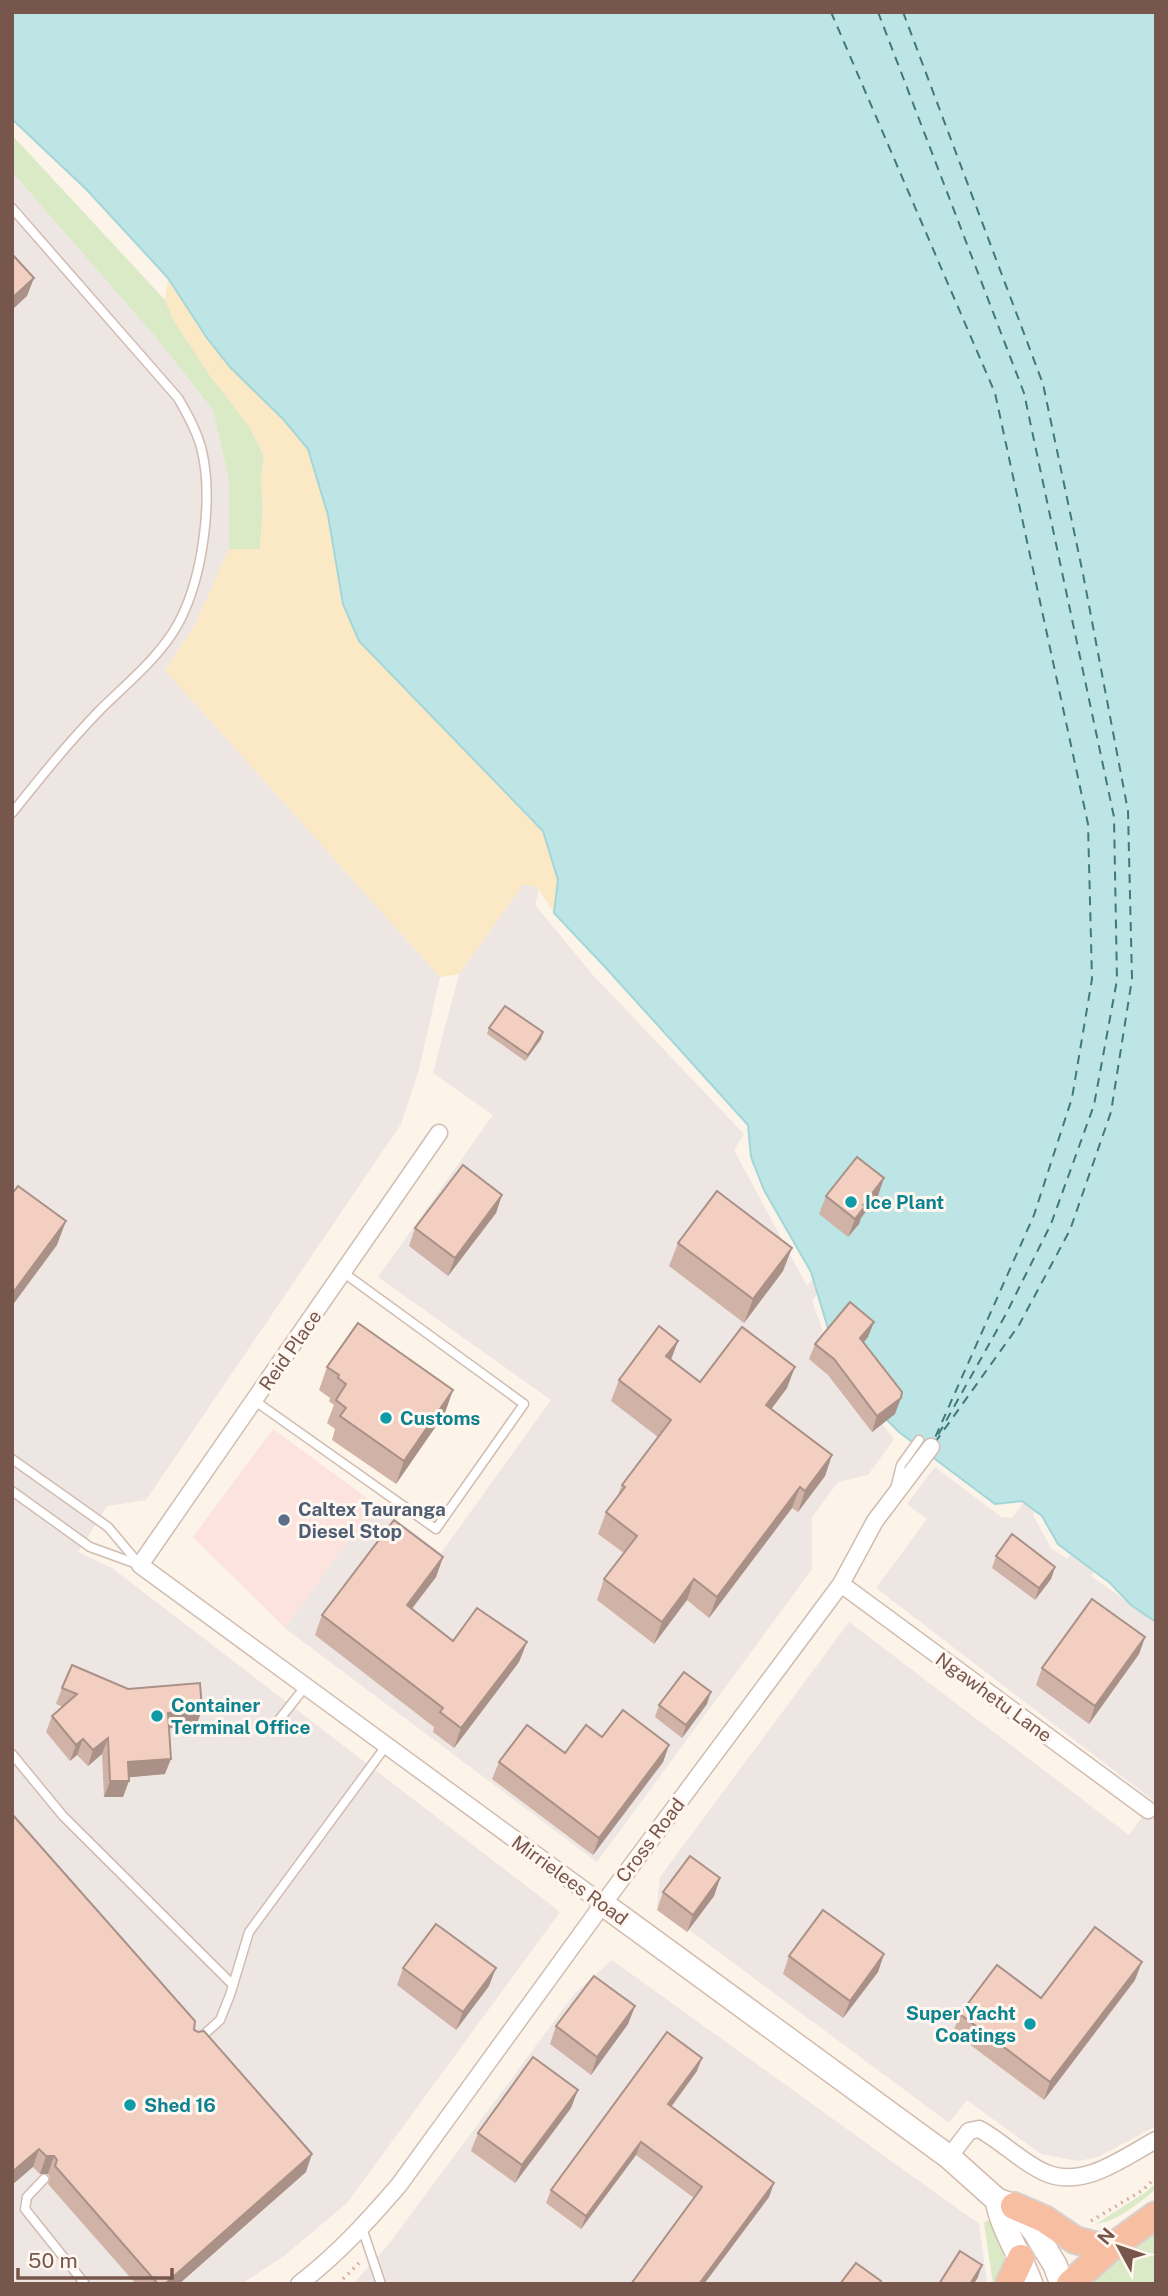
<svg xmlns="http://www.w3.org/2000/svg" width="1168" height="2296" font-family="'Public Sans',sans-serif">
	<rect width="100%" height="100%" fill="#fcf3e9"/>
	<path fill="#fce3dd" d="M273 1429 375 1504 285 1628 193 1537Z"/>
	<g fill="#ede6e2" fill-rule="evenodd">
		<path d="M12 172 158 340 213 410 229 480V549L195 625 165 670 440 977 419 1069 401 1124 146 1500 107 1506 78 1552 112 1568 560 1912 347 2203 284 2256 241 2284H12Z"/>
		<path d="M523 885H531L539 890 535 905 592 974 744 1134 734 1150 807 1286 840 1246 858 1244 812 1301 826 1339 895 1414 882 1424 894 1439 868 1475 838 1482 812 1517V1569L597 1862 285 1628 375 1504 441 1553 551 1400 378 1277 493 1115 433 1073 459 974Z"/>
		<path d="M1034 1460 1154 1547 1151 1552 1123 1532 1091 1576 1156 1622V2126L1098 2157 1078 2161 1041 2154 967 2100 949 2123 657 1906 660 1877 849 1622 1129 1835 1154 1801 876 1588 927 1519 907 1504 935 1467 1001 1517 1012 1518 1039 1482 1035 1480 1038 1475 1028 1468ZM1048 1495 1067 1509 1076 1496 1100 1514 1067 1559 1051 1548 1033 1515Z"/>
		<path d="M612 1960 979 2224 987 2284H353L389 2244 575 1993Z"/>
	</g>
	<g fill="#daeac7">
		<path d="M12 135 165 300 174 321 209 374 250 428 264 456 261 477 263 509 260 549H229V480L213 410 158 340 12 172Z"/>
		<path d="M1156 2183V2189C1137 2204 1120 2220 1096 2224L1146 2192Z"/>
		<path d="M986 2221H989C1004 2246 1008 2255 1000 2284H993L984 2223Z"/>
		<path d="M1156 2228V2284H1092L1124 2251Z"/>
	</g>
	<path fill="#fbe8c5" d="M168 278 207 338 230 367 284 420 308 449 328 515 359 641 543 831 558 880 554 913 539 890 531 885H523L459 974 440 977 165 670 195 625 229 549H260L263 509 261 477 264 456 250 428 209 374 174 321 165 300Z"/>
	<path fill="#bde5e6" stroke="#a3d6d8" stroke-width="2" d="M12 12H1156V1622L1131 1605 1110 1583 1058 1544 1042 1516 1022 1501 995 1504 899 1432 887 1420 830 1335 811 1272 764 1190 751 1157 748 1125 606 968 554 913 558 880 543 831 359 641 343 604 328 515 308 449 284 420 230 367 207 338 168 278 87 190 12 119Z"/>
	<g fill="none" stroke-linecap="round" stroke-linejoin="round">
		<g stroke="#40787c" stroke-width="2" stroke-dasharray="9 7" stroke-linecap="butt">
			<path d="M831 12 995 393 1088 824 1092 979 1072 1098 1034 1215 934 1440"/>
			<path d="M878 12 1024 393 1114 817 1117 980 1094 1105 1051 1224 1006 1314 937 1437"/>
			<path d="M903 12 1043 384 1083 574 1128 811 1132 979 1111 1112 1070 1230 1019 1325 936 1441"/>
		</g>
		<defs>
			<g id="service">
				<path d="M12 208 178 398C187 414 196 429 201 447 214 497 203 578 178 624 159 658 126 684 99 711 68 743 40 778 12 813"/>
				<path d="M255 1401 436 1529 524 1404 344 1273"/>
				<path d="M12 1459 108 1527 140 1565"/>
				<path d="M895 1489 901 1465 919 1440"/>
				<path d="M12 1491 90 1547 137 1564"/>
				<path d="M271 1730 305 1687"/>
				<path d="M12 1754 63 1816 233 1985"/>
				<path d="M198 2040 220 2020 230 1995 249 1932 386 1746"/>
				<path d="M44 2179 27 2197 25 2209 85 2284"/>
				<path d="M362 2228 381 2284"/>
			</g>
			<g id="minor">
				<path d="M439 1133 140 1565 603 1904"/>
				<path d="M841 1584 1148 1810"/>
				<path d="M949 2157 969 2131 979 2129C1002 2141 1022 2163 1046 2173 1084 2189 1124 2157 1156 2140"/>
				<path d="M299 2284C337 2255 368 2221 399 2185L603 1904 841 1584 875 1521 931 1447"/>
			</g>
			<g id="secondary">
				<path d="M603 1904 949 2157 997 2200 1014 2206 1035 2232 1055 2265 1062 2284"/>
				<path d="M997 2200C1002 2229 1021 2256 1031 2284"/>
			</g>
			<g id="trunk">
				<path d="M1014 2206 1044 2219 1075 2240 1109 2249"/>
				<path d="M1009 2284 1021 2258"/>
				<path d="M1070 2284 1109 2249 1156 2215"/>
			</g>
		</defs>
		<use href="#service" stroke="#d1bcb1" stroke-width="11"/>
		<use href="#minor" stroke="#d1bcb1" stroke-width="19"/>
		<use href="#secondary" stroke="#d4bbae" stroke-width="26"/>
		<use href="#trunk" stroke="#d9d0cd" stroke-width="30"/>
		<g stroke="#d7b1a3" stroke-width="3.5" stroke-dasharray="2 5" stroke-linecap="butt">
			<path d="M1091 2221 1143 2190 1156 2177"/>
			<path d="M338 2284 359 2263"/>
		</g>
		<use href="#service" stroke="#fff" stroke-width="8"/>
		<use href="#minor" stroke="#fff" stroke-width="16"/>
		<use href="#secondary" stroke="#fff" stroke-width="23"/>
		<use href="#trunk" stroke="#f7bea2" stroke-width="26"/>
	</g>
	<g fill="#d0b2a6">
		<path d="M489 1028 541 1039 525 1061 487 1034Z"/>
		<path d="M502 1195 496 1213 448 1276 409 1246 415 1228Z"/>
		<path d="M826 1196H878L861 1218 859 1224 848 1237 819 1214Z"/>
		<path d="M678 1243 783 1271 744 1323 669 1266Z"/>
		<path d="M868 1337 864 1342 895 1414 872 1432 828 1375 809 1359 815 1344Z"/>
		<path d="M678 1341 671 1359 700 1382 787 1388 771 1409 832 1455 825 1476 798 1512 792 1508 709 1618 687 1600 654 1644 597 1600 604 1579 624 1553 598 1534 606 1512 617 1497 622 1485 658 1437 611 1401 619 1380Z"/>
		<path d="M327 1367 445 1413 396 1484 332 1440 335 1429 327 1423 334 1405 329 1401 330 1398 319 1390Z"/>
		<path d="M996 1556 1055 1567 1051 1579 1035 1600 992 1568Z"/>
		<path d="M443 1557 436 1577 412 1609 453 1641 527 1642 519 1662 454 1748 433 1732 434 1727 315 1635 322 1615Z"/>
		<path d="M1145 1637 1139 1654 1089 1724 1036 1685 1042 1668Z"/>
		<path d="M62 1688 196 1726 169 1728 165 1774 129 1777 123 1797H104L102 1754 88 1766 77 1755 70 1761 46 1732 52 1716 63 1707 56 1704Z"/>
		<path d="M707 1704 682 1738 655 1717 659 1705Z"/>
		<path d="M602 1737 669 1745 663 1762 593 1855 492 1779 499 1762 565 1753Z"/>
		<path d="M12 1814 194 2030 306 2172 179 2284H136L48 2184 50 2178 48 2174H40L33 2167Z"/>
		<path d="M720 1878 714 1896 687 1932 657 1910 663 1892Z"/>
		<path d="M884 1954 878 1972 843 2018 783 1974 789 1956Z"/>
		<path d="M403 1968 489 1986 456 2030 397 1985Z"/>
		<path d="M1135 1980 1044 2100 953 2032 960 2014Z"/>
		<path d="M635 2006 628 2024 591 2075 550 2044 556 2026Z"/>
		<path d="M697 2071 671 2107 774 2183 769 2197 704 2284H631L694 2198 636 2155 581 2229 546 2203 551 2190Z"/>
		<path d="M571 2108 515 2183 471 2151 478 2133Z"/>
	</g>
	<g fill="#a99187">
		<path d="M34 278 27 296 12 310V298Z"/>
		<path d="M543 1032 541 1039 525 1061 528 1055Z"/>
		<path d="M884 1178 878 1196 861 1218 859 1224 848 1237 855 1219 863 1205Z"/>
		<path d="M502 1195 496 1213 448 1276 455 1258Z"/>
		<path d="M66 1221 57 1245 12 1306V1294Z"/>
		<path d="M792 1248 783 1271 744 1323 753 1299Z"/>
		<path d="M874 1322 868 1337 855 1353 860 1338Z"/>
		<path d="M678 1341 670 1362 666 1356Z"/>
		<path d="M795 1367 787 1388 758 1427 766 1405Z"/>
		<path d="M453 1390 445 1413 396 1484 404 1461Z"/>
		<path d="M901 1398 895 1414 872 1432 877 1416Z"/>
		<path d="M832 1455 825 1476 798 1512 805 1491Z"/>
		<path d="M800 1487 792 1508 709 1618 717 1597Z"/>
		<path d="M443 1557 436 1577 399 1625 407 1605Z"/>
		<path d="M1055 1567 1051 1579 1035 1600 1039 1588Z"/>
		<path d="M694 1579 687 1600 654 1644 662 1622Z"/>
		<path d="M1145 1637 1139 1654 1089 1724 1095 1706Z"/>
		<path d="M527 1642 519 1662 454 1748 461 1728Z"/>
		<path d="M711 1692 707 1704 682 1738 686 1725Z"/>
		<path d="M202 1710 196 1726 162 1729 168 1713Z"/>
		<path d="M108 1738 102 1754 88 1766 93 1750Z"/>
		<path d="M83 1739 77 1755 70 1761 76 1745Z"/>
		<path d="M669 1745 663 1762 593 1855 599 1838Z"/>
		<path d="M171 1759 165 1774 122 1778 128 1762Z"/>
		<path d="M110 1781H129L123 1797H104Z"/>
		<path d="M720 1878 714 1896 687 1932 693 1915Z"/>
		<path d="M884 1954 878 1972 843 2018 850 2001Z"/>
		<path d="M1142 1962 1135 1980 1044 2100 1050 2082Z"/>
		<path d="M496 1968 489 1986 456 2030 463 2012Z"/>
		<path d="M635 2006 628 2024 591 2075 597 2057Z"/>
		<path d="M702 2058 697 2071 663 2118 668 2104Z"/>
		<path d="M578 2090 571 2108 515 2183 522 2165Z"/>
		<path d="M641 2142 636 2155 581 2229 586 2216Z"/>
		<path d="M39 2149 33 2167 12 2185V2172Z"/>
		<path d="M312 2154 306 2172 179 2284H165Z"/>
		<path d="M46 2156H54L48 2174H40Z"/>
		<path d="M774 2183 769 2197 704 2284H699Z"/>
		<path d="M982 2265 978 2277 974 2284H970Z"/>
	</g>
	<g fill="#f2cfc1" stroke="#a99187" stroke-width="2">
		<path d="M12 254 34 278 12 298Z"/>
		<path d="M505 1006 543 1032 528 1055 489 1028Z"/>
		<path d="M857 1157 884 1178 863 1205 865 1206 855 1219 826 1196Z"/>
		<path d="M463 1165 502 1195 455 1258 415 1228Z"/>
		<path d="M18 1186 66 1221 12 1294V1194Z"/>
		<path d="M717 1191 792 1248 753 1299 678 1243Z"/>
		<path d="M850 1302 874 1322 860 1338 902 1392 901 1398 877 1416 834 1359 815 1344Z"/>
		<path d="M358 1323 453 1390 404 1461 340 1416 346 1408 336 1400 346 1384 338 1378 339 1375 327 1367Z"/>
		<path d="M659 1326 678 1341 666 1356 700 1382 742 1327 795 1367 766 1405 832 1455 805 1491 800 1487 717 1597 694 1579 662 1622 604 1579 637 1536 606 1512 625 1487 622 1485 671 1420 619 1380Z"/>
		<path d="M394 1520 443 1557 407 1605 453 1641 477 1608 527 1642 461 1728 440 1712 443 1708 322 1615Z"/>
		<path d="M1012 1534 1055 1567 1039 1588 996 1556Z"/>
		<path d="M1092 1599 1145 1637 1095 1706 1042 1668Z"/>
		<path d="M72 1665 128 1689 200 1683 202 1710 168 1713 171 1759 128 1762 129 1781H110L108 1738 93 1750 83 1739 76 1745 52 1716 77 1694 62 1688Z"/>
		<path d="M684 1672 711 1692 686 1725 659 1705Z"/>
		<path d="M623 1710 669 1745 599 1838 499 1762 527 1725 565 1753 586 1725 602 1737Z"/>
		<path d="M12 1814 195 2021 194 2030 198 2032 204 2031 312 2154 165 2284H158L55 2166 57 2160 54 2156H46L39 2149 12 2172Z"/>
		<path d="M690 1856 720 1878 693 1915 663 1892Z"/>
		<path d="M823 1910 884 1954 850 2001 789 1956Z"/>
		<path d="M436 1924 496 1968 463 2012 403 1968Z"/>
		<path d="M1095 1927 1142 1962 1050 2082 960 2014 997 1965 1041 1998Z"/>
		<path d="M594 1976 635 2006 597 2057 556 2026Z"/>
		<path d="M667 2032 702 2058 668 2104 774 2183 699 2284H631L702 2187 641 2142 586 2216 551 2190Z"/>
		<path d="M533 2057 578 2090 522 2165 478 2133Z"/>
		<path d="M960 2251 982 2265 970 2284H939Z"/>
		<path d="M856 2263 881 2281 879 2284H840Z"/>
	</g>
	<g fill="#0f9aa8" stroke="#fff7f0" stroke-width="2.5">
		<circle cx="851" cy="1202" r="7"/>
		<circle cx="386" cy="1418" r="7"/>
		<circle cx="157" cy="1716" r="7"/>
		<circle cx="1030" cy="2024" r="7"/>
		<circle cx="130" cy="2105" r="7"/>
	</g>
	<circle fill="#5c6f8a" stroke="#fff7f0" stroke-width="2.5" cx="284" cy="1520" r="7"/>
	<g text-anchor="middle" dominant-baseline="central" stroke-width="6" stroke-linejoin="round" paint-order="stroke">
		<g font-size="19" font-weight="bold" fill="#0d838f" stroke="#fff7f0" text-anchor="start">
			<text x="865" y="1202">Ice Plant</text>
			<text x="400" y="1418">Customs</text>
			<text x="171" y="1705">Container<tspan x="171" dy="22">Terminal Office</tspan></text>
			<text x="1016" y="2013" text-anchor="end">Super Yacht<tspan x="1016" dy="22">Coatings</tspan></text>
			<text x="144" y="2105">Shed 16</text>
		</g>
		<g font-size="19" fill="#77574c" stroke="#fff7f0">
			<text transform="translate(290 1350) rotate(-55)">Reid Place</text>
			<text transform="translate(994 1697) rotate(36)">Ngawhetu Lane</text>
			<text transform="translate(650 1840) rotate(-53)">Cross Road</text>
			<text transform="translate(570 1880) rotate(36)">Mirrielees Road</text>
		</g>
		<g font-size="19" font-weight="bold" fill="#4e5e75" stroke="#fff7f0" text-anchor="start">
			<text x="298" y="1509">Caltex Tauranga<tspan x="298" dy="22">Diesel Stop</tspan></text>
		</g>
	</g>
	<rect width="1168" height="2296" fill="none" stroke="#77574c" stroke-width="28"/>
	<g transform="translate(1119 2247) rotate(310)" stroke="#fff7f0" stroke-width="5" paint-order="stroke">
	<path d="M0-5L12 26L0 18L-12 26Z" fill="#77574c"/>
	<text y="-10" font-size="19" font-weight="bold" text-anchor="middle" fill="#77574c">N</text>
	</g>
	<path d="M18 2268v10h154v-10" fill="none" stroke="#77574c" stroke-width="3.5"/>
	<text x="28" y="2268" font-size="21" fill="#77574c" stroke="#fff7f0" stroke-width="5" paint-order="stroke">50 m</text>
</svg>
